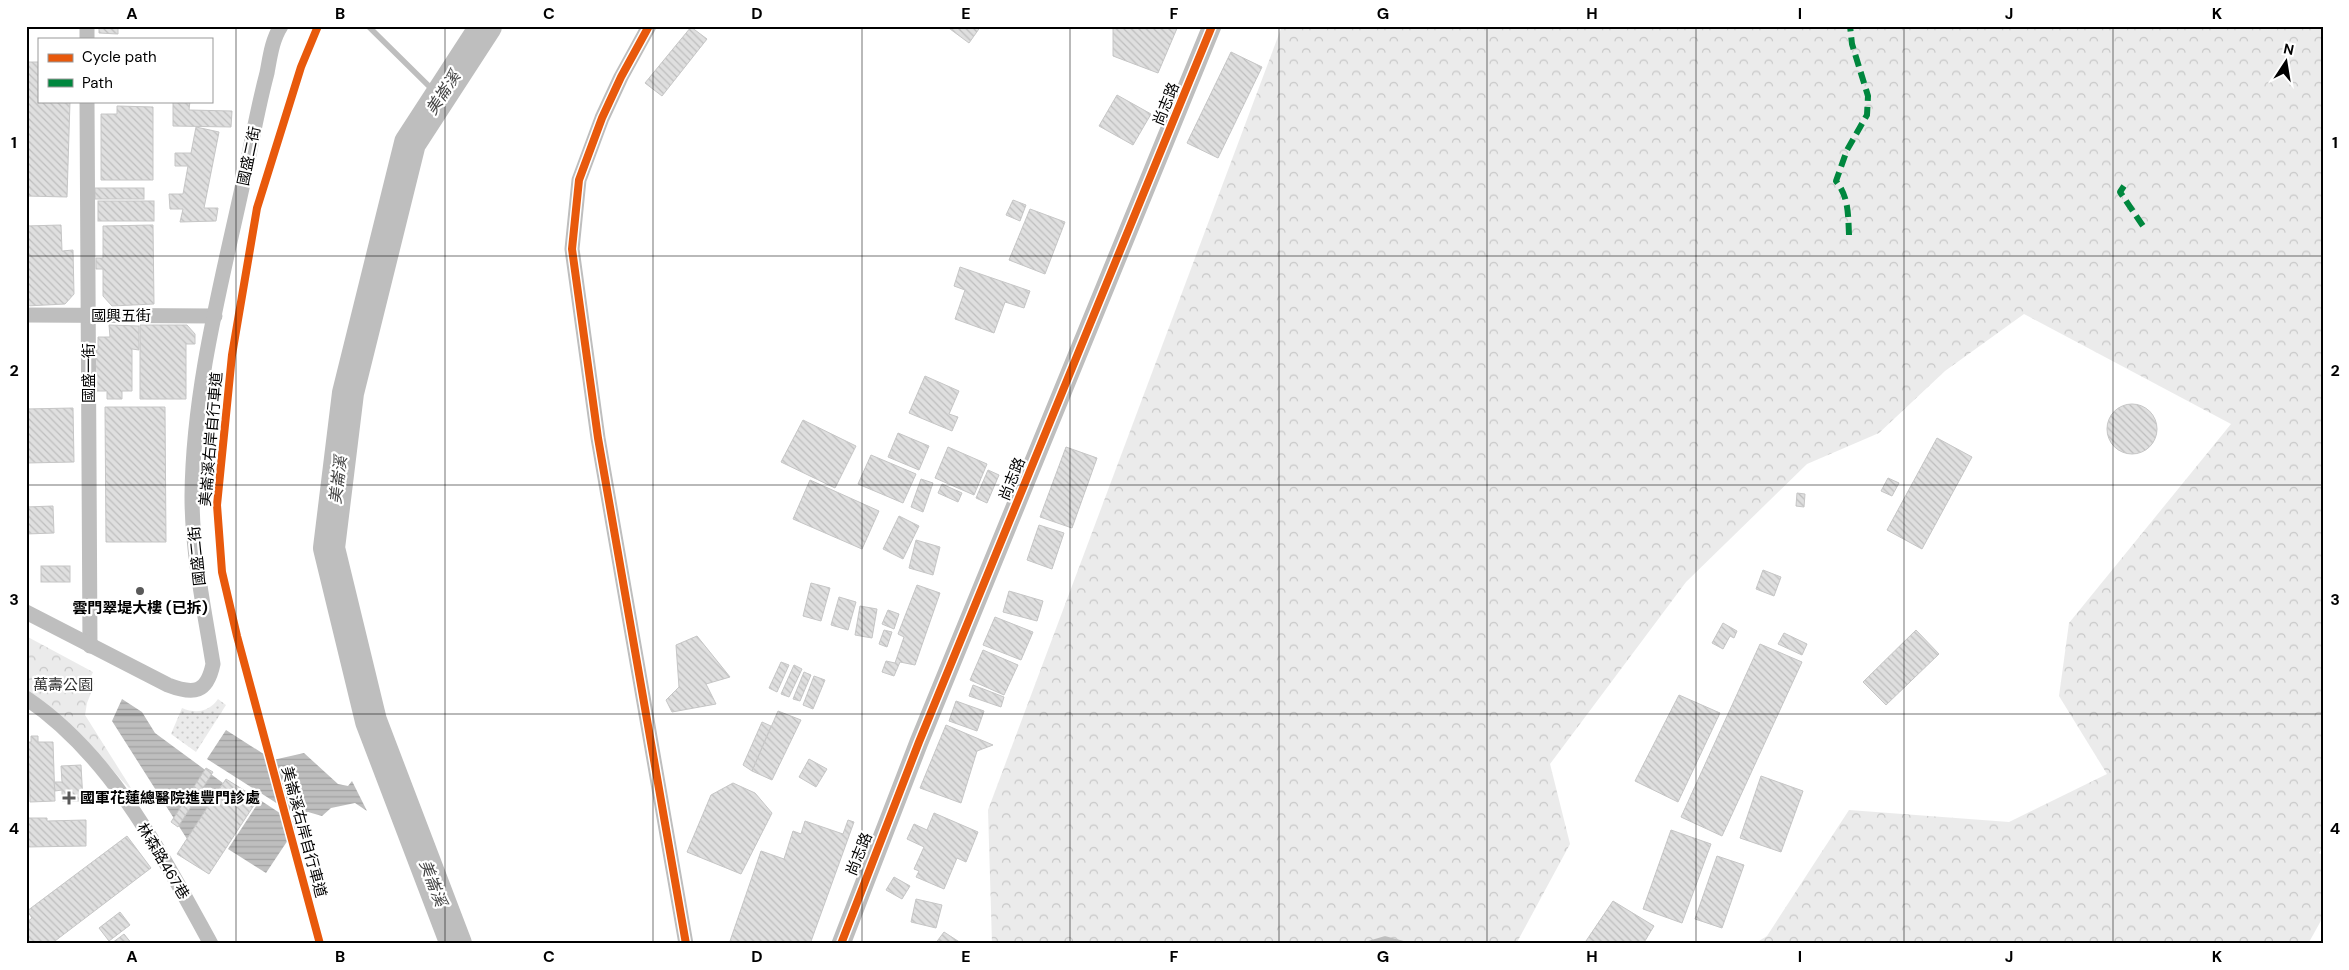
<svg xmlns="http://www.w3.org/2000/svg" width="2349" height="970" font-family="'DM Sans','Noto Sans TC',sans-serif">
	<defs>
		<pattern id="grass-dots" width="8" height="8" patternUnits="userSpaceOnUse" patternTransform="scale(1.25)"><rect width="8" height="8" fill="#ebebeb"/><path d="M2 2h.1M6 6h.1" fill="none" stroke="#c8c8c8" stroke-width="1.8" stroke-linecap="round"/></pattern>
		<pattern id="forest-crowns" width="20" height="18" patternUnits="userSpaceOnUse" patternTransform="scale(1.25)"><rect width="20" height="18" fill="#ebebeb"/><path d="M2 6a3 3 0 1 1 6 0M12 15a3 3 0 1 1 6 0" fill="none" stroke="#c8c8c8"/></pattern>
		<pattern id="water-rules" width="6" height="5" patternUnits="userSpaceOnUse" patternTransform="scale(1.25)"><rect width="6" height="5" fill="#bebebe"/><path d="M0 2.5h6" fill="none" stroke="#a2a2a2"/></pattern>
		<pattern id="building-back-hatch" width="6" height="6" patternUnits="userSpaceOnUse" patternTransform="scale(1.25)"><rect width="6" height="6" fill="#dfdfdf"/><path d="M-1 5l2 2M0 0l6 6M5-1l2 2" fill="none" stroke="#bebebe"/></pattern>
	</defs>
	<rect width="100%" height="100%" fill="#fff"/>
	<path fill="url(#grass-dots)" d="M218 699 226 705 196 752 171 734 182 708C196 714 209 712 218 699Z"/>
	<g fill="url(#forest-crowns)">
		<path d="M1282 26H2323V847L2319 853 2323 855V917L2308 944H1754L1767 936 1849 810 2009 822 2107 774 2059 696 2069 623 2231 424 2024 314 1945 371 1879 433 1807 464 1686 582 1550 764 1570 844 1516 944H992L988 810Z"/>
		<path d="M26 636 93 672 89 681 95 683 87 703 85 715 136 796 83 737 26 688Z"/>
	</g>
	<g fill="url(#water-rules)">
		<path d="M122 699 142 712 155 733 223 783 187 839 112 721Z"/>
		<path d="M226 730 273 760 304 753 338 784 348 786 352 781 367 811 355 803 331 808 322 816 308 812 303 820 207 759Z"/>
		<path d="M260 800 298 825 266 873 228 849Z"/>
	</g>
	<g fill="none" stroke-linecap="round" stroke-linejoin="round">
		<g stroke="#bebebe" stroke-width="5.5">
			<path d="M368 26 440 97"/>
			<path d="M1368 944 1385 939 1404 944"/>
		</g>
		<path stroke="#bebebe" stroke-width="32" d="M456 944 371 721 329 548 348 393 410 143 486 26"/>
	</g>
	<g fill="url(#building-back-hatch)" stroke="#c6c6c6">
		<path d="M99 26H118V34L99 33Z"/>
		<path d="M946 26H981L969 43Z"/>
		<path d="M1113 26H1178L1158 73 1113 56Z"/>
		<path d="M691 27 707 39 662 96 645 83Z"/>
		<path d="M1231 52 1262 67 1218 158 1187 143Z"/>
		<path d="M26 62H39V101H70L67 197 26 196Z"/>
		<path d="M1117 95 1151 114 1133 145 1099 126Z"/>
		<path d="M173 101H190L189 110 232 111 231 127 173 126Z"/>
		<path d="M117 106 153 107V180H101V114H117Z"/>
		<path d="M196 127 219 132 204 208H218L216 221 180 222 183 209H170L169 194H183L188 166H175V153H191Z"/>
		<rect x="95" y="188" width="49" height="11"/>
		<path d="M1013 200 1026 205 1020 221 1006 215Z"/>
		<rect x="98" y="201" width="56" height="20"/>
		<path d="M1030 209 1065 222 1045 274 1009 260Z"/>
		<path d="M61 225 62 251 73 250 74 294 65 304 26 306V226Z"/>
		<path d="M153 225 154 304 112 306 103 296V269H96V258H103V226Z"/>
		<path d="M960 267 1030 291 1024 308 1005 302 994 333 955 319 965 290 954 286Z"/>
		<path d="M109 325 139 326V350L132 349V391H122V399H107V391H93V350H98V337H110Z"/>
		<path d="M140 325H187L195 334V344H186V399H140Z"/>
		<path d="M925 376 959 391 949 414 958 417 952 431 909 413Z"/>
		<circle cx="2132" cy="429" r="25"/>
		<path d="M105 407H165L166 542H106Z"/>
		<path d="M73 408 74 462 26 463V409Z"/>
		<path d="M803 420 856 446 835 488 781 462Z"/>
		<path d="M898 433 929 446 919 470 888 457Z"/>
		<path d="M1937 438 1972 457 1922 549 1887 530Z"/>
		<path d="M948 447 987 464 974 495 935 478Z"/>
		<path d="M1066 447 1097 458 1072 528 1040 517Z"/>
		<path d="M871 455 916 474 903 503 858 484Z"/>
		<path d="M988 470 999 475 987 503 976 498Z"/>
		<path d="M1888 478 1899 483 1892 496 1881 491Z"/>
		<path d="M921 479 933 483 923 512 911 507Z"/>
		<path d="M810 480 879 511 862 549 793 519Z"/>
		<path d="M942 484 962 493 958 502 938 493Z"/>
		<path d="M1797 493 1805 494 1804 507 1796 506Z"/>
		<path d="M53 506 54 533 26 534V507Z"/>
		<path d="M899 516 919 526 903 559 883 549Z"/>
		<path d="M1039 525 1064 533 1052 569 1027 560Z"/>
		<path d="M916 540 940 547 933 575 909 568Z"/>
		<rect x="41" y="566" width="29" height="16"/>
		<path d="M1763 570 1781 577 1774 596 1756 589Z"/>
		<path d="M811 583 830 588 821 621 803 616Z"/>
		<path d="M917 585 940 593 915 665 900 662 894 676 882 672 886 661 895 663 904 637 898 634Z"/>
		<path d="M1009 591 1043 601 1037 621 1003 612Z"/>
		<path d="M839 597 856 602 848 630 831 625Z"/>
		<path d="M860 606 877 609 872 638 855 635Z"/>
		<path d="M888 610 899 614 894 629 882 624Z"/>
		<path d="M995 617 1033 632 1021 660 983 645Z"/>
		<path d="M1723 623 1737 631 1734 638 1730 636 1723 649 1712 643Z"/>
		<path d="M884 630 892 632 887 647 879 644Z"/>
		<path d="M1916 630 1939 654 1886 705 1863 682Z"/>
		<path d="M1784 633 1807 644 1802 655 1778 644Z"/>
		<path d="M697 636 730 677 706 684 716 704 672 712 666 700 679 687 676 645Z"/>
		<path d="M1760 644 1802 662 1722 836 1681 817Z"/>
		<path d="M983 650 1018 665 1004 695 970 680Z"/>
		<path d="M781 662 789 665 777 692 769 688Z"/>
		<path d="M794 665 802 669 789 697 781 694Z"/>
		<path d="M804 672 811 675 800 701 793 699Z"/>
		<path d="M814 676 825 680 813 709 803 705Z"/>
		<path d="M973 685 1004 697 1001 707 969 696Z"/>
		<path d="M1679 695 1720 713 1678 802 1635 781Z"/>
		<path d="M956 701 984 711 977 731 949 721Z"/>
		<path d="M778 711 801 720 772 780 752 771Z"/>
		<path d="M762 722 771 726 752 771 743 765Z"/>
		<path d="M946 725 993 745 977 751 961 803 920 788Z"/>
		<path d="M31 736H38V742H53L55 801 30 802 28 742H31Z"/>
		<path d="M809 759 827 769 816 787 799 777Z"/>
		<path d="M81 765 83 801H62V790L55 791 54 782H62L61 766Z"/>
		<path d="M206 768 213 772 178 827 171 822Z"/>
		<path d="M1761 776 1803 791 1781 852 1740 838Z"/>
		<path d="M226 779 258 799 209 874 177 854Z"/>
		<path d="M733 783 755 793 772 813 741 874 687 852 711 795Z"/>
		<path d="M934 813 978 832 966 862 957 858 944 889 916 877 919 871 914 869 924 847 907 839 914 824 927 830Z"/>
		<path d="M26 818H47V821L86 820V846L26 847Z"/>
		<path d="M848 820 854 822 810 944H729L761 851 784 859 793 831 801 834 805 821 843 834Z"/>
		<path d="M1671 830 1711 844 1682 923 1643 909Z"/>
		<path d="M127 836 151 868 51 944H30L26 939V923L32 918 27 911Z"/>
		<path d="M1717 856 1744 865 1722 928 1695 919Z"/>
		<path d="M894 877 910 886 902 899 886 890Z"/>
		<path d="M916 899 942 905 936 928 911 922Z"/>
		<path d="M1613 901 1654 926 1643 944H1584Z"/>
		<path d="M120 912 130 925 109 941 99 928Z"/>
		<path d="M944 932 961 943V944H935Z"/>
		<path d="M124 934 132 944H112V943Z"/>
	</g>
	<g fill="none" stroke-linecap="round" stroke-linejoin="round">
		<g stroke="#bebebe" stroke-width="15">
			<path d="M87 26V39"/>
			<path d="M649 26 621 77 602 118 579 180 572 249 598 438 686 944"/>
			<path d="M87 101 90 646"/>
			<path d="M26 315 215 316"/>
			<path d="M26 612 168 685C194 695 207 693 213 664 204 608 192 553 192 496 193 384 224 274 247 165 253 134 259 103 267 73 270 57 272 40 281 26"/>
			<path d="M26 698C112 756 162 855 211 944"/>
		</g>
		<path stroke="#bebebe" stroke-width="19" d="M841 944 919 742 1212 26"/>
		<g stroke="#00873e" stroke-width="6" stroke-dasharray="12 6" stroke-linecap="butt">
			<path d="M2124 186 2120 192 2143 226"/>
			<path d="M1849 235C1848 215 1849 197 1836 181L1847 150 1867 115 1868 96 1852 44 1850 26"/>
		</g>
		<defs>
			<g id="cycleway">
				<path d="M318 26 301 67 257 208 232 355 217 505 222 572 237 636 320 944"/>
				<path d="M649 26 621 77 602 118 579 180 572 249 598 438 686 944"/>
				<path d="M841 944 919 742 1212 26"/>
			</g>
		</defs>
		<use href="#cycleway" stroke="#fff" stroke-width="11"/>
		<use href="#cycleway" stroke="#e8590c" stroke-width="8"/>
	</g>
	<path fill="none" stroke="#000" stroke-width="1" stroke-opacity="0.55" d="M236 26V944M445 26V944M653 26V944M862 26V944M1070 26V944M1279 26V944M1487 26V944M1696 26V944M1904 26V944M2113 26V944M26 256H2323M26 485H2323M26 714H2323"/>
	<g fill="#595959" stroke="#fff" stroke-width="2">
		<circle cx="140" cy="591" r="5"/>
		<path d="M66.5 790.5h5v5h5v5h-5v5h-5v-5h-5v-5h5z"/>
	</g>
	<g text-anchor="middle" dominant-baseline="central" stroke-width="4.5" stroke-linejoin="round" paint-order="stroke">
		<g font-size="15" fill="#000" stroke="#fff">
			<text transform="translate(1166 104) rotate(-68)">尚志路</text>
			<text transform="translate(249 156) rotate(-78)">國盛二街</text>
			<text x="121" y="316">國興五街</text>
			<text transform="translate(89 373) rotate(-90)">國盛一街</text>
			<text transform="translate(211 439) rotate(-85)">美崙溪右岸自行車道</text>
			<text transform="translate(1012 479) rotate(-68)">尚志路</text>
			<text transform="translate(197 556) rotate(-96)">國盛二街</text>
			<text transform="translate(304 832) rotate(75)">美崙溪右岸自行車道</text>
			<text transform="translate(859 854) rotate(-68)">尚志路</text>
			<text transform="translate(163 861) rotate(59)">林森路467巷</text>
		</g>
		<g font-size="15" font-weight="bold" fill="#000" stroke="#fff">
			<text x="140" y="608">雲門翠堤大樓 (已拆)</text>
			<text x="80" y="798" text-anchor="start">國軍花蓮總醫院進豐門診處</text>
		</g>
		<g font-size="15" fill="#323232" stroke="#fff">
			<text x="63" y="685">萬壽公園</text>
		</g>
		<g font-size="16" font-style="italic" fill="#434343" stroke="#fff">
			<text transform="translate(443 93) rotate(-57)">美崙溪</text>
			<text transform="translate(338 480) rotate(-83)">美崙溪</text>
			<text transform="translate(433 883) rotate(69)">美崙溪</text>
		</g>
	</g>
	<rect width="2349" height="970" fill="none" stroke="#ffffff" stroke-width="55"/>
	<rect x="38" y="38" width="175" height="65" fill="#ffffff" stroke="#999999"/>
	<rect x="48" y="54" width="25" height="8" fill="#e8590c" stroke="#999999"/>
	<text x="82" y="62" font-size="15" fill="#000000">Cycle path</text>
	<rect x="48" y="79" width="25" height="8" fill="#00873e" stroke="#999999"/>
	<text x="82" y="88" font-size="15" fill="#000000">Path</text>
	<g transform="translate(2286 62) rotate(12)" stroke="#ffffff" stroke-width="4" paint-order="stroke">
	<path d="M0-4L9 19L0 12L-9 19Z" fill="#000000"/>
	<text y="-8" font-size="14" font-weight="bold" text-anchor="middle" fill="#000000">N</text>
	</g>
	<rect x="28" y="28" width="2294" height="914" fill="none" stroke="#000" stroke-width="2"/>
	<g font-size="16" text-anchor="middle" font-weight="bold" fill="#000">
		<text x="132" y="19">A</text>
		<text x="340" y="19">B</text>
		<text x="549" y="19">C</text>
		<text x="757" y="19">D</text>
		<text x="966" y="19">E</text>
		<text x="1174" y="19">F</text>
		<text x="1383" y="19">G</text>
		<text x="1592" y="19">H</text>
		<text x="1800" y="19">I</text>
		<text x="2009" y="19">J</text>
		<text x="2217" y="19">K</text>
		<text x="14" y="148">1</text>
		<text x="2335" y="148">1</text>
		<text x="14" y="376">2</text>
		<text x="2335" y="376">2</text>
		<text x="14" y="605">3</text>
		<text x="2335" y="605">3</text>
		<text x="14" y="834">4</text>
		<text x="2335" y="834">4</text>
		<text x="132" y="962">A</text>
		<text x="340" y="962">B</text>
		<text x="549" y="962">C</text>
		<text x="757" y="962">D</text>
		<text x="966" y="962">E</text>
		<text x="1174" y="962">F</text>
		<text x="1383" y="962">G</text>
		<text x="1592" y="962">H</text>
		<text x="1800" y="962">I</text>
		<text x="2009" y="962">J</text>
		<text x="2217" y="962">K</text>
	</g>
</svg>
